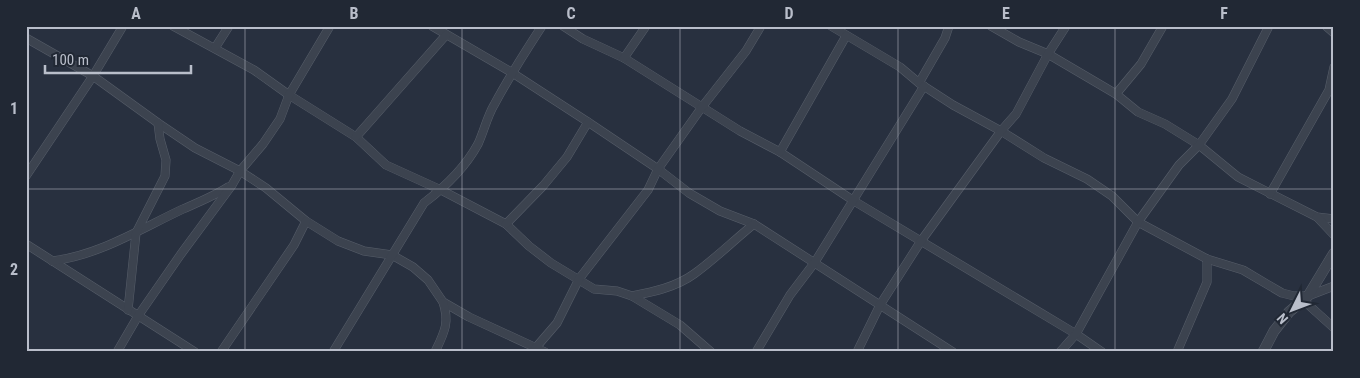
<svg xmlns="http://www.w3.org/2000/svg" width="1360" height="378" font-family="'Roboto Condensed',sans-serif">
	<rect width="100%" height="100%" fill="#28303f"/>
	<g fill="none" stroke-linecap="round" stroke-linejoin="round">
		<defs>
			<g id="minor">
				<path d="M173 26 254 70 289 95 356 137 386 165 441 190 506 224 529 246 551 263 594 289 617 291 632 296 680 325 711 352"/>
				<path d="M432 26 511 72 588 122 658 169 689 193 720 211 754 224 953 352"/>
				<path d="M563 26 583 39 624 58 740 131 780 152 854 201 1076 334 1102 352"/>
				<path d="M831 26 900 67 919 83 953 105 1001 131 1044 158 1087 179 1112 196 1138 222 1207 259 1243 270 1282 293 1294 296H1308L1334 286"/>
				<path d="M991 26 1019 42 1048 54 1116 94 1138 112 1165 124 1199 145 1238 177 1317 217 1334 219"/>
				<path d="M1326 26 1334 33"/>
				<path d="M26 38 93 76 158 123 195 148 240 171 266 188 306 221 338 241 364 251 392 255 413 267 428 280 443 302 469 317 545 352"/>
				<path d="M215 48 229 26"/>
				<path d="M624 58 646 26"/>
				<path d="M919 83 945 38 949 26"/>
				<path d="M1116 94 1141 64 1163 26"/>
				<path d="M356 137 446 35"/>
				<path d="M780 152 846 36"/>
				<path d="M26 176 93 76 123 26"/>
				<path d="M1270 194 1329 90 1334 67"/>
				<path d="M1317 217 1334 235"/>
				<path d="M506 224 543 186 567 157 588 122"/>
				<path d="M26 244 195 352"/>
				<path d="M52 261C100 255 140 229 183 209 199 202 214 196 228 187"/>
				<path d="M632 296C653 292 676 287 694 274 715 259 734 240 754 224"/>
				<path d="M1303 300 1334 328"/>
				<path d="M128 310 136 233 165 176 166 160 160 139 158 123"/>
				<path d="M117 352 138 316 181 254 232 185 240 171 263 144 280 119 289 95 330 26"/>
				<path d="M221 352 294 245 306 221"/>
				<path d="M333 352 424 203C445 187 465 168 478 144 484 131 487 117 494 105 509 77 525 52 542 26"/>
				<path d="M435 352C444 333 450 323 443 302"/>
				<path d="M532 352 557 323 579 279 648 190 658 169 702 107 746 51 761 26"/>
				<path d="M756 352 790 295 815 262 924 86"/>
				<path d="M857 352 880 305 921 241 1001 131 1016 114 1048 54 1066 26"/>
				<path d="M1060 352 1076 334 1138 222 1179 165 1199 145 1232 99 1269 26"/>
				<path d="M1177 352 1207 282V259"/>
			</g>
			<path id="tertiary" d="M1263 352 1274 331 1289 312 1308 296 1334 253"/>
		</defs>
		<use href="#minor" stroke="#575e6a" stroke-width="9"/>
		<use href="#tertiary" stroke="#575e6a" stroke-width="11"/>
		<use href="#minor" stroke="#3c434f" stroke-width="8"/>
		<use href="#tertiary" stroke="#3c434f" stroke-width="10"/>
	</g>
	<path fill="none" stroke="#b9beca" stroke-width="1" stroke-opacity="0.55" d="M245 26V352M462 26V352M680 26V352M898 26V352M1115 26V352M26 189H1334"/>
	<rect width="1360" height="378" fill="none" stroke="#212834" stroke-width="55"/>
	<g transform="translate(1292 310) rotate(228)" stroke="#212834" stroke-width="4" paint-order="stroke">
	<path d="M0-4L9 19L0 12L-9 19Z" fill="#b9beca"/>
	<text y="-8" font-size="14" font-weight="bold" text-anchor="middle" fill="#b9beca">N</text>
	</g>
	<path d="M45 65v8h146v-8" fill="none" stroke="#b9beca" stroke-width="2.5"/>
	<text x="52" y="65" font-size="15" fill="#b9beca" stroke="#212834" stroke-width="4" paint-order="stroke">100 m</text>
	<rect x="28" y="28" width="1304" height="322" fill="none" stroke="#b9beca" stroke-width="2"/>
	<g font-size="16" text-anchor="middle" font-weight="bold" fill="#b9beca">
		<text x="136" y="19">A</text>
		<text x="354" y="19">B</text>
		<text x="571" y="19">C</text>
		<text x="789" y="19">D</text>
		<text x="1006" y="19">E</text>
		<text x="1224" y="19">F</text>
		<text x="14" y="114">1</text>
		<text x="14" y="275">2</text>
	</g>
</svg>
